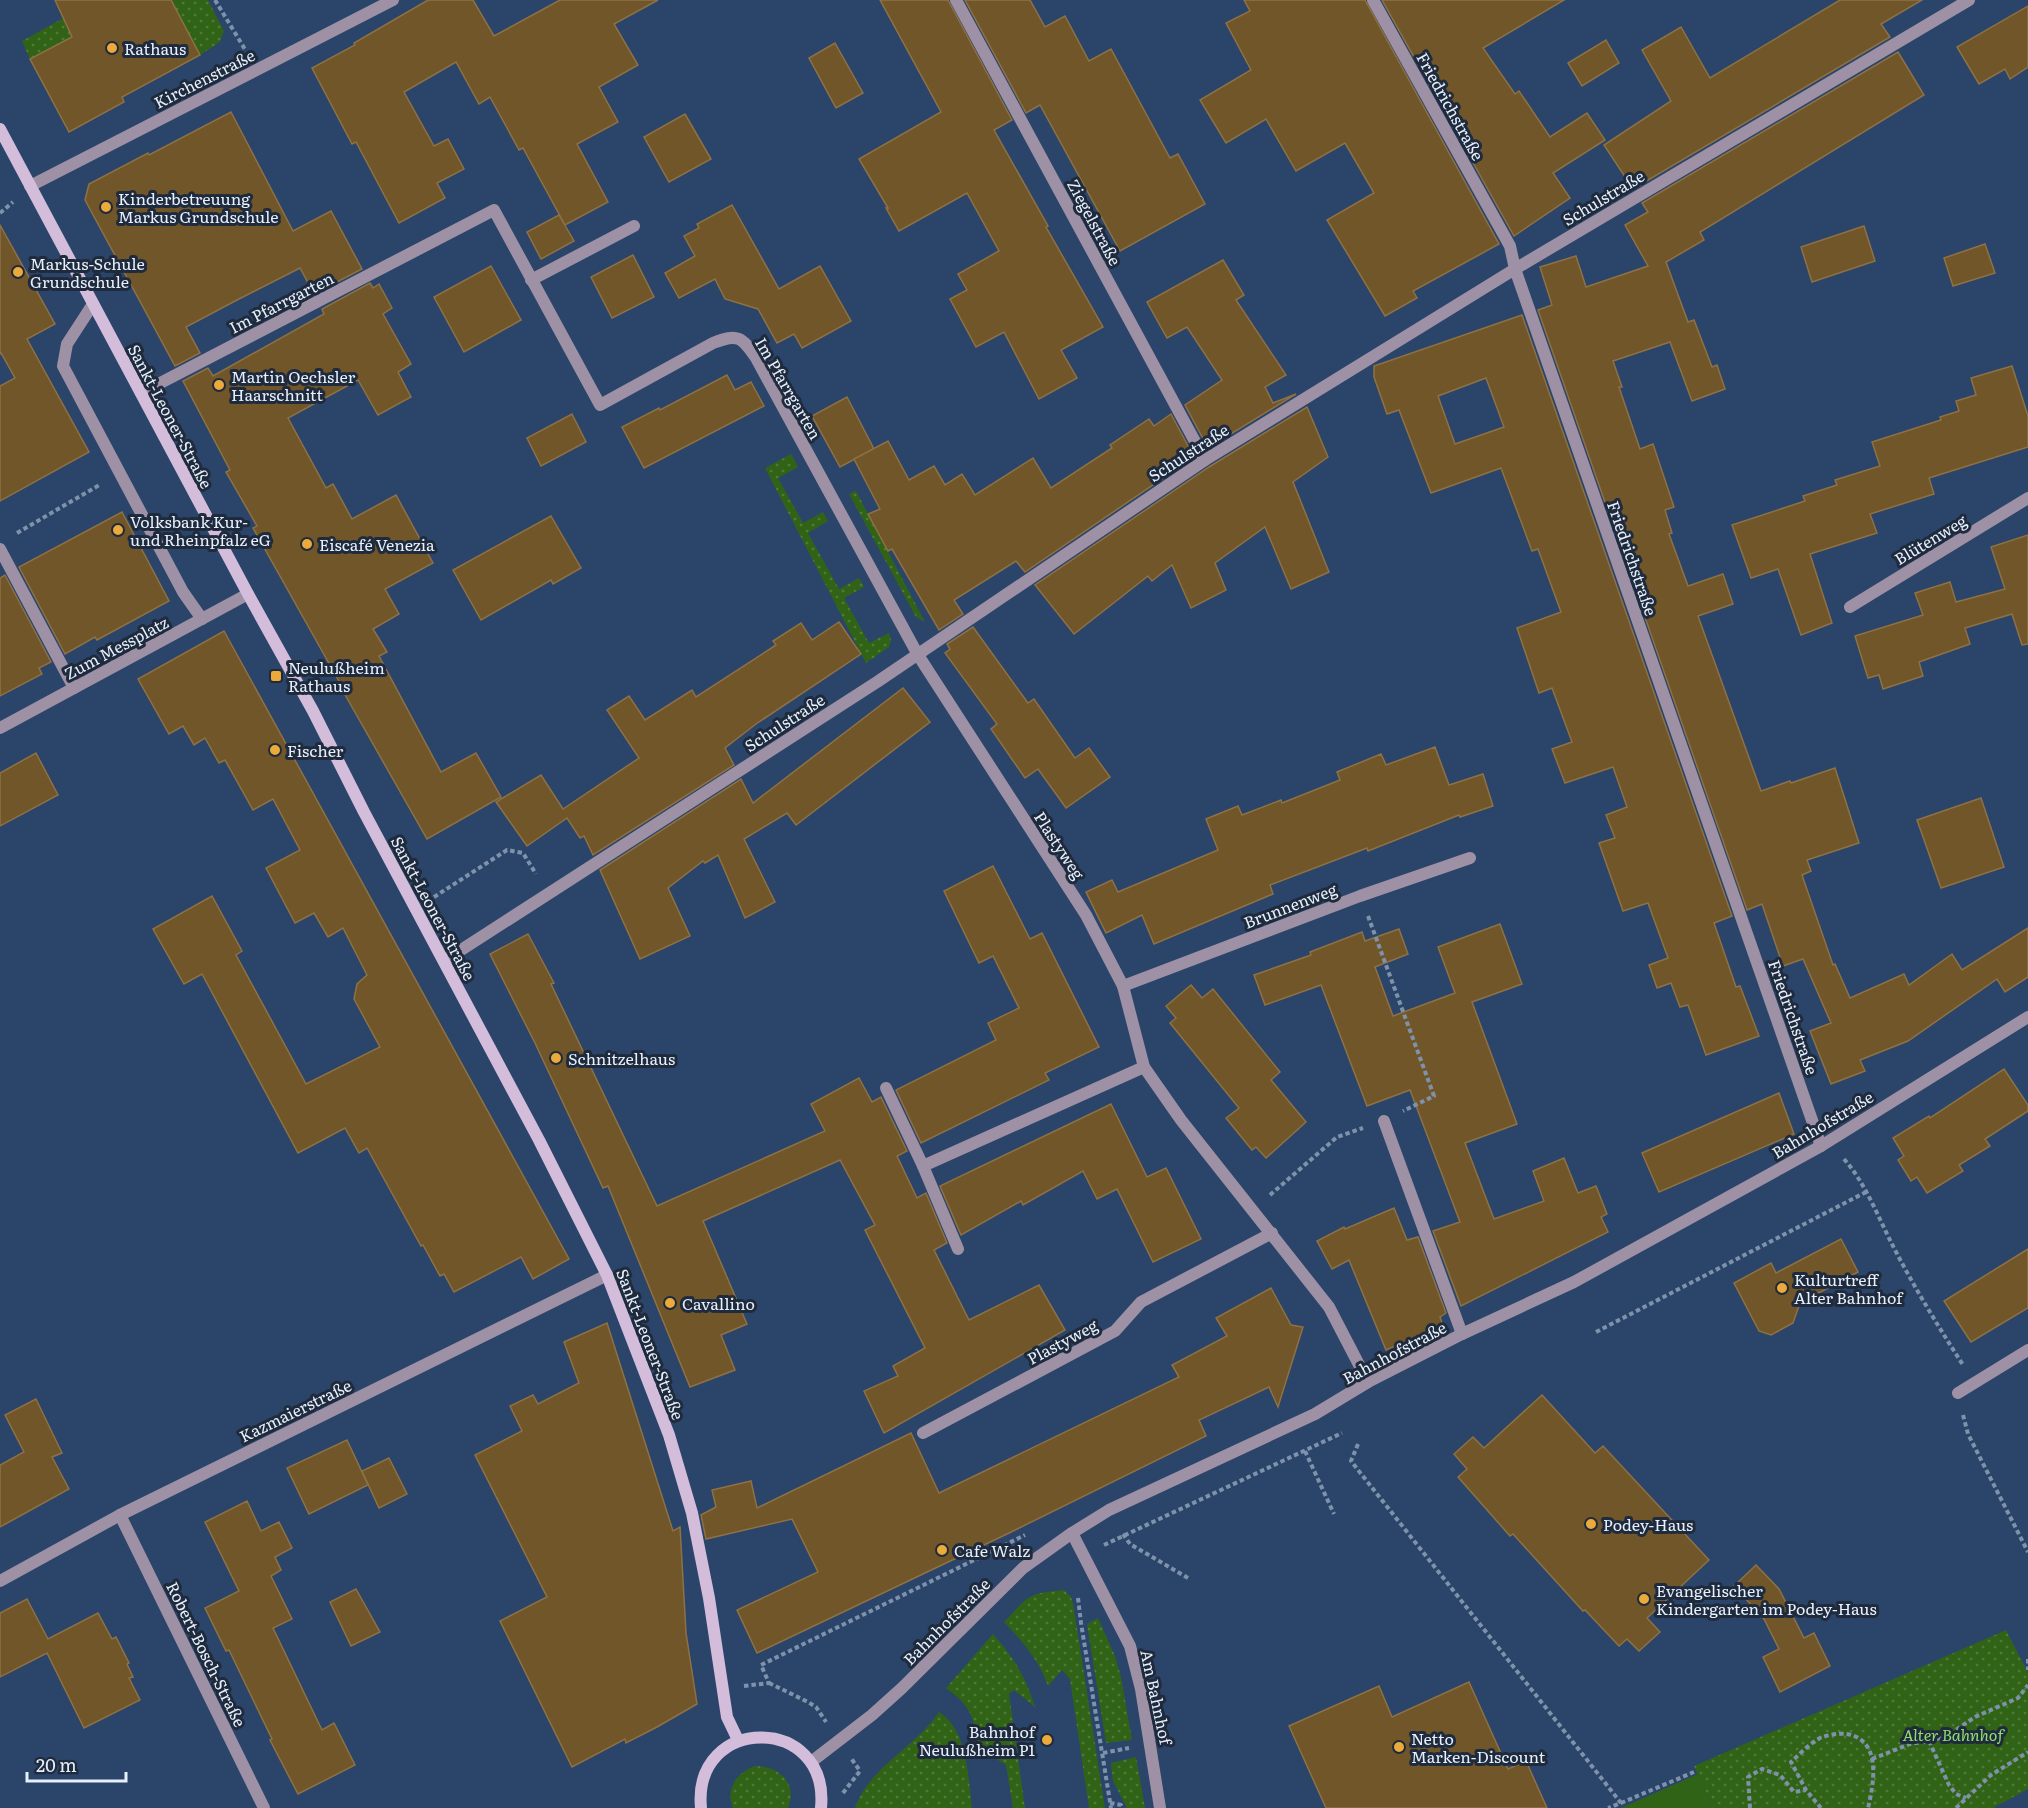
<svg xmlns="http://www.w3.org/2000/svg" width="2028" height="1808" font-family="Literata,serif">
	<defs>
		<pattern id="grass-dots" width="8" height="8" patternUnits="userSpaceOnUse" patternTransform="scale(1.5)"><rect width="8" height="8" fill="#316317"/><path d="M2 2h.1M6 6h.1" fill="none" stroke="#4f7a3a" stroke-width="1.8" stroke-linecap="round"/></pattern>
	</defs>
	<rect width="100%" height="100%" fill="#2a4569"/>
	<g fill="url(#grass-dots)">
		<path d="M96 0 104 20 30 59 22 41Z"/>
		<path d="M171 0H208L224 31 220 42 200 55Z"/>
		<path d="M791 454 798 467 778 478 803 523 823 512 828 521 808 533 839 589 859 578 864 587 844 598 869 643 889 633 891 640 889 647 866 663 765 468Z"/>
		<path d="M856 491 925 622 916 617 849 494Z"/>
		<path d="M1064 1590 1071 1597 1073 1603 1105 1808H1089L1070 1679 1062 1670 1048 1686C1039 1660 1023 1642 1004 1622 1029 1596 1027 1593 1064 1590Z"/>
		<path d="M1098 1618 1115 1656 1121 1677 1132 1740 1106 1743 1087 1624Z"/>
		<path d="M2006 1630 2028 1673V1789L1993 1808H1712L1694 1766Z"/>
		<path d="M993 1634C1015 1659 1025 1676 1035 1707L1014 1690 1009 1694 1025 1808H1013L1006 1765 979 1748C972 1716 974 1709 946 1688Z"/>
		<path d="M939 1712C968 1730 968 1777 972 1808H855C870 1766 915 1748 939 1712Z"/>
		<path d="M1136 1757 1145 1808H1127L1113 1781 1111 1763Z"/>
		<path d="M755 1766C779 1766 798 1783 788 1808H733C725 1789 737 1772 755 1766Z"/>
	</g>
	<path fill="#316317" d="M1698 1774 1712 1808H1621Z"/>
	<g fill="#71562a" stroke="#8e7145" stroke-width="1.5" fill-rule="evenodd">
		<path d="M55 0H171L200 55 122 97 124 102 69 132 30 59 72 37Z"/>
		<path d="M428 0H473L494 36 560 0H658L614 24 638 65 599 87 618 122 577 144 608 202 565 225 523 148 519 150 490 97 479 104 456 62 404 92 434 146 448 139 464 169 437 183 445 198 399 223 356 142 352 144 312 68 355 45 354 43Z"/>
		<path d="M880 0H948L1012 120 994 130 1048 226 1046 227 1103 327 1061 350 1077 378 1039 399 1004 332 976 347 950 299 967 290 958 274 999 251 967 193 899 231 886 208H888L859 159 941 112Z"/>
		<path d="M965 0H1030L1045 27 1065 16 1089 61 1111 49 1170 158 1178 154 1205 204 1120 251 1040 105 1026 113Z"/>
		<path d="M1244 0H1365L1499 244 1413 291 1417 298 1385 316 1327 220 1374 193 1345 143 1296 171 1266 119 1226 143 1200 100 1251 70 1226 23 1250 11Z"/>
		<path d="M1382 0H1564L1483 48 1515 94 1519 91 1550 137 1587 113 1605 140 1553 173 1570 198 1514 236Z"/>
		<path d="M1840 0H1922L1881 24 1890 37 1633 189 1604 145 1671 101 1642 50 1681 27 1710 78Z"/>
		<path d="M2028 6V67L2010 79 2005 69 1979 84 1957 47Z"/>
		<path d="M1606 40 1619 63 1582 86 1568 63Z"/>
		<path d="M835 43 863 93 836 108 809 58Z"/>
		<path d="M1898 52 1924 95 1700 232 1704 240 1666 262 1688 322 1694 320 1712 367 1717 365 1725 389 1692 401 1670 342 1613 361 1622 387H1619L1640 449 1653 444 1674 507 1665 510 1672 533 1669 534 1688 586 1723 574 1733 604 1698 616 1761 791 1790 781 1791 783 1835 768 1859 843 1807 860 1811 871 1802 875 1833 965 1835 964 1850 998 1904 974 1909 985 1952 954 1962 970 2028 928V977L2005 992 1997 979 1908 1041 1860 1060 1865 1071 1831 1084 1810 1031 1831 1023 1803 959 1783 966 1762 904 1747 910 1538 310 1552 305 1540 267 1576 256 1586 287 1648 266 1625 225 1648 212 1642 203Z"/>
		<path d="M231 112 293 231 331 211 362 269 314 294 300 268 237 300 186 327 200 353 175 366 85 200 89 184 148 153 149 155Z"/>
		<path d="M685 114 711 159 669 182 644 137Z"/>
		<path d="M732 205 779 289 820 266 851 321 802 348 794 334 777 343 758 309 725 299 715 279 679 298 665 273 695 256 684 236 699 228 697 224Z"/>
		<path d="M559 215 574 241 541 259 527 232Z"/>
		<path d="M0 225 55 324 27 339 89 452 0 501V386L15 378 1 353 0 354Z"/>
		<path d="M1864 226 1875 261 1812 282 1801 247Z"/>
		<path d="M1985 244 1995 273 1953 286 1944 258Z"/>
		<path d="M633 255 654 297 612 318 591 277Z"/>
		<path d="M1223 260 1244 295 1236 300 1286 375 1265 387 1273 403 1296 394 1208 448 1185 405 1222 380 1187 327 1167 338 1147 302Z"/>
		<path d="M491 266 521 320 464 352 434 297Z"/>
		<path d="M370 283 373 288 379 284 392 308 383 314 411 364 398 372 411 397 378 415 358 380 288 418 326 488 333 484 352 519 396 495 433 563 385 589 399 614 373 629 387 652 379 656 441 772 476 753 501 797 427 839 344 693 345 692 253 528 257 526 226 472 230 470 183 381 208 368 213 376 324 314 322 309Z"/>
		<path d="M1522 315 1732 916 1714 923 1736 987 1740 986 1759 1036 1706 1055 1688 1005 1680 1007 1671 983 1657 988 1649 965 1668 958 1648 903 1623 911 1599 843 1615 838 1606 815 1627 807 1613 767 1565 783 1552 749 1572 742 1552 688 1539 693 1517 628 1561 612 1538 549 1532 551 1501 468 1431 493 1399 410 1387 414 1374 377V366ZM1486 378 1504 427 1455 444 1438 396Z"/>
		<path d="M2012 366 2028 416V447L1929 478 1934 494 1870 514 1877 533 1810 554 1832 623 1801 635 1778 569 1751 578 1732 525 1805 501 1803 496 1837 485 1835 480 1880 466 1872 442 1941 420 1940 417 1959 411 1956 401 1976 395 1971 378Z"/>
		<path d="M727 375 735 390 751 382 764 406 644 468 622 427 659 408 660 410Z"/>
		<path d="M847 397 874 449 840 467 812 416Z"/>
		<path d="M1307 407 1328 457 1293 482 1329 572 1291 589 1265 527 1215 563 1226 590 1191 608 1172 565 1152 581 1148 576 1074 634 1035 585 1209 467Z"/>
		<path d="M572 414 586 442 541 466 527 438Z"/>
		<path d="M1171 414 1194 457 1025 572 1016 561 954 600 963 614 939 630 892 549 888 551 868 514 880 509 854 459 888 441 909 480 934 466 945 485 962 474 975 495 1033 458 1051 488 1112 448 1110 445 1149 419 1154 426Z"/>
		<path d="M122 512 169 601 97 640 95 637 65 654 19 567Z"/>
		<path d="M551 516 581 568 553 584 551 580 481 620 453 570Z"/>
		<path d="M2028 535V644L2022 645 2012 614 1965 628 1970 644 1919 662 1923 676 1883 689 1879 675 1868 678 1855 636 1923 615 1915 593 1950 582 1956 602 2005 589 1991 547Z"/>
		<path d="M5 575 51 662 39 668 42 674 0 696V578Z"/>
		<path d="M839 622 861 654 756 724 725 748 734 765 593 855 584 836 580 838 567 818 527 846 496 802 541 775 563 809 639 758 607 710 629 696 645 720 692 690 696 697 776 645 773 641 801 623 812 640Z"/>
		<path d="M973 627 1028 703 1034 699 1075 758 1089 748 1110 777 1066 808 1038 769 1025 778 991 729 997 724 945 653 950 649 947 644Z"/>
		<path d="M224 631 569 1259 533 1279 521 1257 454 1292 444 1274 440 1276 423 1245 421 1246 367 1148 359 1153 345 1128 298 1153 202 974 184 984 153 929 212 896 242 951 236 955 306 1084 380 1047 354 999 357 984 367 975 343 928 328 937 314 913 295 923 266 868 300 850 273 799 253 810 225 760 219 763 205 738 194 745 183 726 169 734 138 679Z"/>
		<path d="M903 688 930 722 796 825 787 813 744 839 775 902 745 918 718 855 705 863 703 861 668 888 690 936 640 959 600 870 741 779 753 803Z"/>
		<path d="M1435 747 1449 785 1483 774 1493 806 1460 817 1459 815 1368 851 1367 848 1270 885 1273 894 1154 944 1142 915 1106 933 1086 892 1112 880 1118 892 1218 850 1206 819 1238 806 1242 815 1281 800 1282 803 1340 780 1337 772 1381 754 1386 765Z"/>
		<path d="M36 753 58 795 0 826V773Z"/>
		<path d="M1981 798 2004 867 1941 888 1917 820Z"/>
		<path d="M993 866 1030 939 1042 933 1099 1047 1045 1073 1049 1080 921 1143 896 1090 996 1040 988 1023 1019 1008 993 956 979 963 944 891Z"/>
		<path d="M1500 924 1522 984 1472 1002 1517 1124 1465 1143 1494 1219 1544 1201 1533 1171 1564 1158 1578 1193 1596 1186 1607 1214 1601 1217 1608 1232 1461 1306 1433 1231 1460 1222 1410 1090 1367 1106 1321 985 1265 1005 1254 975 1311 955 1310 952 1362 932 1365 941 1399 929 1408 954 1375 967 1393 1016 1455 993 1438 947Z"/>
		<path d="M528 934 554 983 551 984 657 1206 825 1131 811 1104 859 1078 872 1102 881 1097 907 1151 897 1156 917 1198 926 1193 947 1243 934 1250 969 1320 1039 1285 1065 1330 884 1433 864 1391 898 1376 893 1366 925 1348 865 1230 875 1225 840 1160 703 1221 747 1324 721 1335 735 1370 690 1387 608 1186 603 1188 535 1043 490 954Z"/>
		<path d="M1191 985 1202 998 1213 989 1280 1072 1271 1080 1306 1122 1266 1158 1256 1147 1252 1150 1226 1118 1239 1108 1170 1023 1176 1018 1166 1006Z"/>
		<path d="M2004 1069 2028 1105V1111L1985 1139 1990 1146 1959 1165 1963 1171 1927 1193 1917 1177 1911 1181 1898 1160 1904 1156 1893 1138 1929 1116 1930 1118Z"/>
		<path d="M1779 1093 1794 1134 1659 1192 1642 1153Z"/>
		<path d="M1111 1104 1147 1177 1166 1168 1201 1239 1153 1262 1117 1189 1097 1199 1083 1171 1023 1205 1021 1201 961 1235 940 1186Z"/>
		<path d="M1394 1208 1407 1240 1418 1237 1446 1313 1440 1317 1443 1326 1386 1350 1349 1260 1332 1269 1317 1241 1344 1227 1345 1229Z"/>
		<path d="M1841 1239 1858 1272 1800 1303 1793 1323 1771 1335 1759 1331 1734 1283 1771 1263 1776 1273Z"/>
		<path d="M2028 1249V1308L1971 1342 1944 1301Z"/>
		<path d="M1271 1288 1291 1325 1303 1327 1278 1407 1269 1387 1199 1420 1206 1436 1007 1534 757 1653 737 1610 818 1572 792 1519 706 1539 701 1515 716 1507 712 1490 751 1481 757 1508 911 1433 939 1493 1179 1377 1172 1365 1227 1336 1216 1318Z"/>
		<path d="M607 1323 673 1531 680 1527 686 1633 697 1704 657 1727 626 1743 625 1739 572 1767 500 1621 547 1597 475 1455 522 1431 510 1406 533 1395 538 1404 579 1383 564 1342Z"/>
		<path d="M1542 1395 1595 1453 1603 1446 1709 1560 1647 1618 1660 1632 1639 1651 1627 1639 1619 1646 1585 1610 1583 1611 1513 1534 1510 1536 1458 1477 1467 1469 1454 1454 1473 1437 1484 1448Z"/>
		<path d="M36 1399 62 1453 52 1457 69 1489 0 1527V1465L24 1452 5 1415Z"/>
		<path d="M347 1440 368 1485 309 1514 287 1468Z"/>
		<path d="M389 1458 407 1494 379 1508 362 1471Z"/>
		<path d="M247 1501 261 1531 279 1522 292 1548 275 1557 281 1570 271 1576 292 1619 273 1628 322 1730 334 1723 355 1765 298 1794 270 1740 272 1739 229 1650 226 1651 205 1608 239 1591 205 1522Z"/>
		<path d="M1756 1565 1779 1589 1804 1638 1814 1633 1830 1666 1780 1692 1763 1657 1779 1649 1764 1619 1734 1586Z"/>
		<path d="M356 1589 380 1632 351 1646 330 1602Z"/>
		<path d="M27 1599 48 1639 98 1613 112 1639 116 1637 129 1663 127 1664 133 1677 129 1678 140 1700 84 1728 47 1653 0 1677V1613Z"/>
		<path d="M1469 1682 1508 1769 1526 1761 1547 1808H1326L1289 1726 1379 1686 1392 1717Z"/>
	</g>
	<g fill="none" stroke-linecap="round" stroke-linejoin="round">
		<g stroke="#7f92ac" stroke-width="4" stroke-dasharray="4.5 3" stroke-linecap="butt">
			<path d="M215 0 246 51"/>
			<path d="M0 213 13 202"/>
			<path d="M17 533 101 484"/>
			<path d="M434 897 507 850 523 853 536 874"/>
			<path d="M1368 916 1434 1096 1403 1111"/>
			<path d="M1844 1159C1866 1184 1878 1217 1893 1246 1914 1287 1938 1326 1963 1365"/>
			<path d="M1270 1195 1337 1137 1363 1128"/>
			<path d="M1596 1332 1866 1192"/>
			<path d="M1963 1415 1968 1434 2028 1552"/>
			<path d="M1358 1444 1351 1461 1621 1803 1608 1808"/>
			<path d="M1305 1451 1334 1514"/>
			<path d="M1123 1534 1130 1544 1188 1578"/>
			<path d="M1104 1545 1342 1433"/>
			<path d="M1078 1598 1081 1623 1111 1808"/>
			<path d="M2028 1659V1670"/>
			<path d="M769 1683 808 1702 816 1707 826 1722"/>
			<path d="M744 1686 769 1683 761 1665 1025 1535"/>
			<path d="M1929 1741 1947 1736 1975 1717 2018 1698 2028 1685"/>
			<path d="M1103 1753 1129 1748"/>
			<path d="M1872 1759 1910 1744 1929 1741 1949 1785 1956 1794 1966 1798"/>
			<path d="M843 1793 860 1771 851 1758"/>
			<path d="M1110 1803 1121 1805 1122 1808"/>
			<path d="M1621 1803 1694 1772"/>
			<path d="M1750 1808 1748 1777 1762 1769 1780 1775 1794 1792 1806 1790"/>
			<path d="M1821 1808 1806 1790 1791 1762C1800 1754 1809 1744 1820 1738 1827 1735 1839 1733 1847 1734 1882 1740 1874 1783 1868 1808"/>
			<path d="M1956 1808 1991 1775 2028 1752"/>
		</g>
		<g stroke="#9f91a5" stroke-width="12">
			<path d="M531 280 634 226"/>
			<path d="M93 304 67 344 63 366 183 592 202 619"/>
			<path d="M886 1088 923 1166"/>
			<path d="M1384 1121 1462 1334"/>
		</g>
		<g stroke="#9f91a5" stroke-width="12">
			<path d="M956 0 1205 460"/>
			<path d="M1373 0 1510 246 1515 269 1821 1146"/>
			<path d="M30 186 393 0"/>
			<path d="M141 393 494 210 600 405 713 343C738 333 742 337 756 358L918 655 1086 915 1123 986 1144 1067 1181 1120 1329 1307 1368 1382"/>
			<path d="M0 549 74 688"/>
			<path d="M1850 607 2028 498"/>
			<path d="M0 728 248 594"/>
			<path d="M444 961 877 682 1205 460 1515 269 1969 0"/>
			<path d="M1123 986 1360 896 1470 858"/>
			<path d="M958 1249 923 1166 1144 1067"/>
			<path d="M1958 1393 2028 1350"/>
			<path d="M923 1433 1115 1331 1141 1302 1272 1233"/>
			<path d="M120 1515 264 1808"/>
			<path d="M1072 1533 1130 1646 1141 1689 1160 1808"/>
			<path d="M0 1581 120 1515 607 1275"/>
			<path d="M811 1762 872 1715 902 1688 1023 1568 1072 1533 1109 1510 1315 1414 1368 1382 1462 1334 1574 1282 1821 1146 2028 1017"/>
		</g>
		<g stroke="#d3bddb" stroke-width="12">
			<path d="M0 129 248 594 313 711 364 812 539 1140 607 1275 669 1435 692 1513 709 1598 727 1717 738 1740"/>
			<path d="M701 1808C692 1714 830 1714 821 1808"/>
		</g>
	</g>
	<g fill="#ebaa39" stroke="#1f2b3c" stroke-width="2">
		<circle cx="112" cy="48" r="6"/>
		<circle cx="106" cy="207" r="6"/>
		<circle cx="18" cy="272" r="6"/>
		<circle cx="219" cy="385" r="6"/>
		<circle cx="118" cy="530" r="6"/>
		<circle cx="307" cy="544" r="6"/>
		<rect x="270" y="670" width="12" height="12" rx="3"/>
		<circle cx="275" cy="750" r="6"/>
		<circle cx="556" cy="1058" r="6"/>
		<circle cx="1782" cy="1288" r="6"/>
		<circle cx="670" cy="1303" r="6"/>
		<circle cx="1591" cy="1524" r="6"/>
		<circle cx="942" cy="1550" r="6"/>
		<circle cx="1644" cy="1599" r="6"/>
		<circle cx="1047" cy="1740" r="6"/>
		<circle cx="1399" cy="1747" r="6"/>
	</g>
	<g text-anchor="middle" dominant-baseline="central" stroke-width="6" stroke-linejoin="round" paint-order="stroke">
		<g font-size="16" fill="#e6f0fe" stroke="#1f2b3c" text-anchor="start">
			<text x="124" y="48">Rathaus</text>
			<text x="118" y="198">Kinderbetreuung<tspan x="118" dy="18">Markus Grundschule</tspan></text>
			<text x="30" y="263">Markus-Schule<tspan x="30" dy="18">Grundschule</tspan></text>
			<text x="231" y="376">Martin Oechsler<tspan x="231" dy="18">Haarschnitt</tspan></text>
			<text x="130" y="521">Volksbank Kur-<tspan x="130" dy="18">und Rheinpfalz eG</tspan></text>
			<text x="319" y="544">Eiscafé Venezia</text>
			<text x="288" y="667">Neulußheim<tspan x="288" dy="18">Rathaus</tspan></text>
			<text x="287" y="750">Fischer</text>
			<text x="568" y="1058">Schnitzelhaus</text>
			<text x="1794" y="1279">Kulturtreff<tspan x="1794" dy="18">Alter Bahnhof</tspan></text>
			<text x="682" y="1303">Cavallino</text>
			<text x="1603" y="1524">Podey-Haus</text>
			<text x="954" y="1550">Cafe Walz</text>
			<text x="1656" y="1590">Evangelischer<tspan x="1656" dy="18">Kindergarten im Podey-Haus</tspan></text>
			<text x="1035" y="1731" text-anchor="end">Bahnhof<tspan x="1035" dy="18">Neulußheim P1</tspan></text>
			<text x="1411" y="1738">Netto<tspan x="1411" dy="18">Marken-Discount</tspan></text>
		</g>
		<g font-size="16" fill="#e6f0fe" stroke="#1f2b3c">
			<text transform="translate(204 78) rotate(-27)">Kirchenstraße</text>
			<text transform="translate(1451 106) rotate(61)">Friedrichstraße</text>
			<text transform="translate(1603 197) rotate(-31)">Schulstraße</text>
			<text transform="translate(1095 222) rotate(62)">Ziegelstraße</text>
			<text transform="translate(281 302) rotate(-27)">Im Pfarrgarten</text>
			<text transform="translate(789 388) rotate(60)">Im Pfarrgarten</text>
			<text transform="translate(171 416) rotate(62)">Sankt-Leoner-Straße</text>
			<text transform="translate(1188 452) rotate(-33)">Schulstraße</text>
			<text transform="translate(1930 539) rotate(-31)">Blütenweg</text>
			<text transform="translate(1633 558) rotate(71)">Friedrichstraße</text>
			<text transform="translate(116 647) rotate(-28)">Zum Messplatz</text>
			<text transform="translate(784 722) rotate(-33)">Schulstraße</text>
			<text transform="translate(1060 845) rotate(57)">Plastyweg</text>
			<text transform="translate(1290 905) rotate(-21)">Brunnenweg</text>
			<text transform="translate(434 908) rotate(62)">Sankt-Leoner-Straße</text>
			<text transform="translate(1794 1017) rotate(71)">Friedrichstraße</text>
			<text transform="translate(1822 1124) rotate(-31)">Bahnhofstraße</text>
			<text transform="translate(1062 1341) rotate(-28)">Plastyweg</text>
			<text transform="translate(651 1344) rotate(69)">Sankt-Leoner-Straße</text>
			<text transform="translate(1394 1352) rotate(-28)">Bahnhofstraße</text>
			<text transform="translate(295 1410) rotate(-26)">Kazmaierstraße</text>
			<text transform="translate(946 1621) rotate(-45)">Bahnhofstraße</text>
			<text transform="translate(207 1654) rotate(64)">Robert-Bosch-Straße</text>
			<text transform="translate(1157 1697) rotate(78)">Am Bahnhof</text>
		</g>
		<g font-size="16" font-style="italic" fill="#91de6f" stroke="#1f2b3c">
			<text x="1953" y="1734">Alter Bahnhof</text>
		</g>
	</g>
	<path d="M27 1772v9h99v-9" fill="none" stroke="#e6f0fe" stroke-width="3"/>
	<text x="36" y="1772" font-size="18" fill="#e6f0fe" stroke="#1f2b3c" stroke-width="4.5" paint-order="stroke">20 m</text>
</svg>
